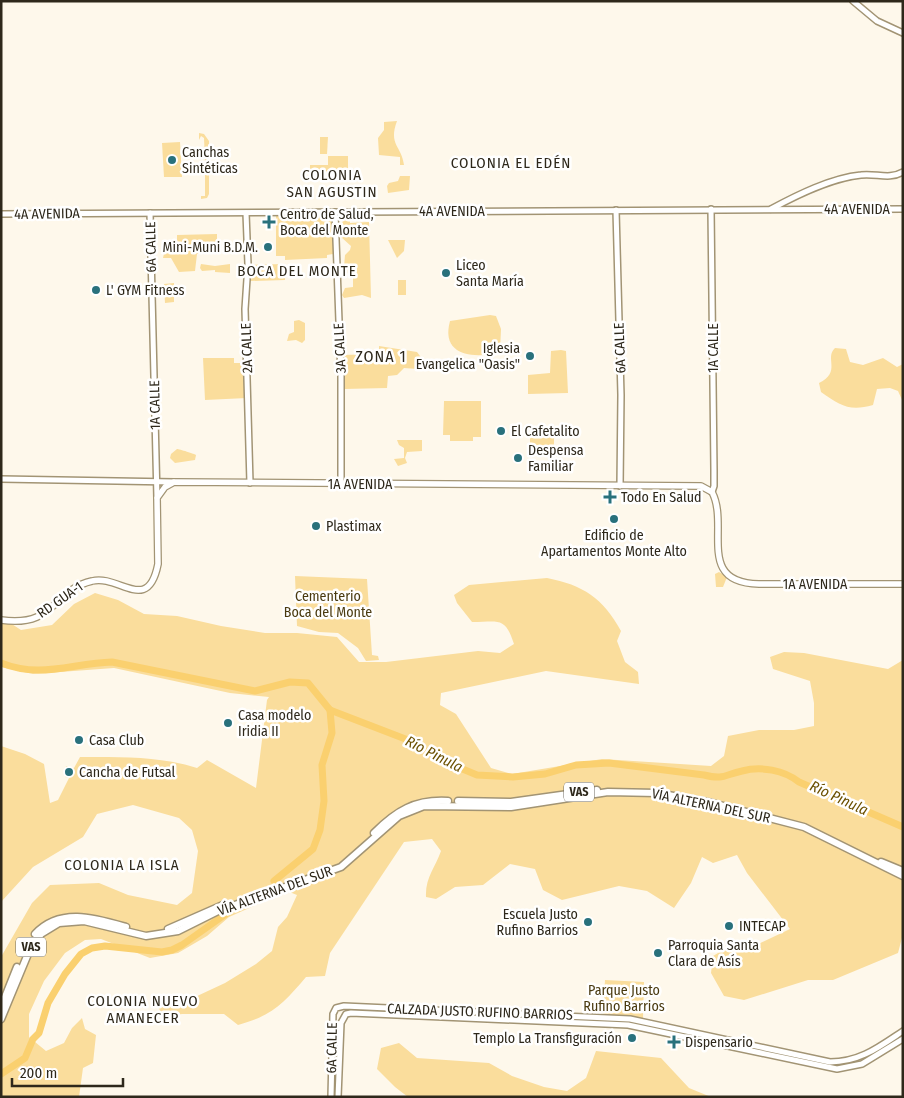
<svg xmlns="http://www.w3.org/2000/svg" width="904" height="1098" font-family="'Fira Sans Condensed',sans-serif">
	<rect width="100%" height="100%" fill="#fef8eb"/>
	<g fill="#fadd9c">
		<path d="M397 121C388 145 402 146 404 165H400V157L379 155 378 138 384 130V122Z"/>
		<path d="M199 133 204 134 209 141V161H205L204 138 201 136 199 140Z"/>
		<path d="M320 137H328L327 154H320Z"/>
		<path d="M180 142 182 177H164L162 143Z"/>
		<path d="M328 156H348V172L310 171V165H328Z"/>
		<path d="M205 164H209V194L207 198 201 199V196H205Z"/>
		<path d="M400 176H410L409 190 388 193 387 186 389 183 398 181Z"/>
		<path d="M333 213V254L327 255V258L285 260V256H276V215Z"/>
		<path d="M350 216V223L369 222 371 298 362 295 344 298 342 295 345 288 353 287V274H348L344 267 345 255 350 250 351 246 341 237 343 217Z"/>
		<path d="M217 234V253L197 254 195 271 179 272 171 258H163L165 249 177 248V235Z"/>
		<path d="M388 240H405L404 251 397 258Z"/>
		<path d="M201 264 215 266 230 264V273L215 272V270L202 271 200 268Z"/>
		<path d="M284 264 285 280 250 281 249 265Z"/>
		<rect x="398" y="280" width="8" height="15"/>
		<path d="M174 283V302L165 303 164 284Z"/>
		<path d="M490 315 496 316 501 329 500 352C476 359 440 357 450 321Z"/>
		<path d="M299 320 305 323V340L302 343 296 340 287 341 289 334 294 332V321Z"/>
		<path d="M379 346 417 352 423 360 421 366 417 369 404 368 397 375 388 376 387 388 344 389 342 355 379 354Z"/>
		<path d="M835 348 846 349 850 362 863 365 883 358 897 367 903 364V402L898 391 890 388 877 389 873 405C849 412 840 405 821 392L819 383C842 372 824 358 835 348Z"/>
		<path d="M561 350 566 351 568 393 528 394V375L550 373 551 351Z"/>
		<path d="M203 358H234V363H246L247 398 205 400Z"/>
		<path d="M444 401H481V437H473V441H450V435H443Z"/>
		<path d="M554 435V451H530V436Z"/>
		<path d="M397 440H422V451L407 452 405 458 407 463 398 466 394 459 404 458V448L399 445Z"/>
		<path d="M177 449C179 449 195 454 196 455L195 460 175 463 170 458 171 454Z"/>
		<path d="M719 572 727 577 723 587H716L715 574Z"/>
		<path d="M295 576 367 579 372 655 378 656 379 660 366 661 358 648 338 633 319 632 297 626Z"/>
		<path d="M547 578C583 585 603 598 621 631L617 641 625 662 638 672 639 684 546 671 441 693 440 705 456 714 491 768 512 774 602 759 711 766 724 756 728 736 759 730H794L814 726V703L810 681 773 669 770 657 784 652 804 653 888 669 903 660V934L898 953 833 980H808L744 1000 724 996 711 973 713 956 730 946H754L790 929 747 873 737 855 713 863 702 857 691 883 674 908 647 891 619 886 562 900 543 890 535 869 510 864 483 885 455 887 436 899 426 897C425 878 435 868 441 851L432 839 404 842 330 953 325 976 306 977C284 1003 272 1016 238 1025L224 1014H182L164 1017 158 1007 170 1001 195 997 225 983 256 964 272 951 278 927 287 917 297 895 287 891 229 917 207 936 178 953 150 958 101 939 85 940 65 953 44 981 29 1014V1037L46 1051 64 1043 72 1028 82 1018 85 1029 96 1035 93 1063 83 1068 79 1097H1V957L32 903 50 885 99 883 128 895 177 905 192 893 198 851 192 830 179 818 133 805 97 814 83 837 33 867 1 902V746L25 754 44 764 50 803 58 800 69 778 65 777 66 766 74 768 80 757C121 757 159 756 197 768L207 760 256 788 267 700 269 697 230 693 114 668 33 674 1 667V617L21 630 52 625 74 604 95 593 118 600 144 614 177 616 221 626 265 633H297L337 637 359 662H386L478 651 500 653 514 644C505 616 499 622 472 622L457 603 454 595 469 585Z"/>
		<path d="M605 980 644 982 643 1018 603 1015Z"/>
		<path d="M399 1043 417 1058 489 1063 512 1076 544 1087 567 1091 586 1078 596 1051 661 1058 689 1088 711 1097H408L395 1087 377 1069 381 1048Z"/>
	</g>
	<g fill="none" stroke-linecap="round" stroke-linejoin="round">
		<g stroke="#fad06f" stroke-width="7">
			<path d="M1 663C41 679 72 663 112 662L255 691 290 682 308 683 330 710 408 740 441 760 477 775 513 777 545 774 576 765 609 763 704 775C724 780 724 775 742 771 761 766 784 770 799 782L903 827"/>
			<path d="M274 881 313 849 320 830 324 801 322 765 332 733 330 710"/>
			<path d="M1 1074 25 1058 33 1039 39 1033 48 1003 65 974 81 954 92 948 105 946 162 952 172 950 182 945 230 911"/>
		</g>
		<defs>
			<g id="secondary">
				<path d="M853 1 877 21 903 33"/>
				<path d="M711 209 714 470V486L712 492"/>
				<path d="M771 209C797 195 831 178 861 175 876 173 889 180 903 172"/>
				<path d="M616 210 621 395 620 486"/>
				<path d="M335 212 341 376V483"/>
				<path d="M150 213 157 498"/>
				<path d="M246 213 248 264 245 309 250 483"/>
				<path d="M1 214 903 209"/>
				<path d="M1 479 174 482"/>
				<path d="M331 1097 333 1014 336 1008 344 1006 630 1019 830 1062C860 1062 879 1047 903 1031"/>
				<path d="M338 1097 341 1023 346 1014 351 1013 628 1025 837 1069 862 1064 903 1039"/>
			</g>
			<path id="primary" d="M1 620C56 628 52 590 92 581 119 574 148 615 158 564L157 498 165 487 174 482 701 486 712 492C730 526 695 583 759 584H903"/>
			<g id="highway">
				<path d="M458 801 511 802 597 790"/>
				<path d="M374 833C396 811 415 799 448 801"/>
				<path d="M881 862 903 871"/>
				<path d="M168 929 225 904"/>
				<path d="M35 934C60 907 95 918 126 927"/>
				<path d="M1 1007 17 967"/>
				<path d="M1 1019 30 949 41 934 59 923 84 921 146 936 178 931 218 911 341 867 399 816 424 806 511 807 608 792 657 793 712 803 804 827 903 876"/>
			</g>
		</defs>
		<use href="#secondary" stroke="#a29474" stroke-width="8"/>
		<use href="#primary" stroke="#a29474" stroke-width="8"/>
		<use href="#highway" stroke="#a29474" stroke-width="9"/>
		<use href="#secondary" stroke="#fff" stroke-width="5"/>
		<use href="#primary" stroke="#fff" stroke-width="5.5"/>
		<use href="#highway" stroke="#fff" stroke-width="6"/>
	</g>
	<g fill="#29717c" stroke="#fff" stroke-width="2">
		<circle cx="172" cy="160" r="5"/>
		<path d="M266.5 214.5h5v5h5v5h-5v5h-5v-5h-5v-5h5z"/>
		<circle cx="268" cy="247" r="5"/>
		<circle cx="446" cy="273" r="5"/>
		<circle cx="96" cy="290" r="5"/>
		<circle cx="530" cy="356" r="5"/>
		<circle cx="501" cy="431" r="5"/>
		<circle cx="518" cy="458" r="5"/>
		<path d="M607.5 489.5h5v5h5v5h-5v5h-5v-5h-5v-5h5z"/>
		<circle cx="614" cy="519" r="5"/>
		<circle cx="316" cy="526" r="5"/>
		<circle cx="228" cy="723" r="5"/>
		<circle cx="79" cy="740" r="5"/>
		<circle cx="69" cy="772" r="5"/>
		<circle cx="588" cy="922" r="5"/>
		<circle cx="729" cy="926" r="5"/>
		<circle cx="658" cy="953" r="5"/>
		<circle cx="632" cy="1038" r="5"/>
		<path d="M671.5 1034.5h5v5h5v5h-5v5h-5v-5h-5v-5h5z"/>
	</g>
	<g text-anchor="middle" dominant-baseline="central" stroke-width="5" stroke-linejoin="round" paint-order="stroke">
		<g fill="#fff" stroke="#6d685f" stroke-width="1">
			<rect x="564" y="782.5" width="30" height="19" rx="4"/>
			<rect x="16" y="937.5" width="30" height="19" rx="4"/>
		</g>
		<g font-size="12" font-weight="bold" fill="#2e281b">
			<text x="579" y="792">VAS</text>
			<text x="31" y="947">VAS</text>
		</g>
		<g font-size="14" fill="#2e281b" stroke="#fff" text-anchor="start">
			<text x="182" y="152">Canchas<tspan x="182" dy="16">Sintéticas</tspan></text>
			<text x="280" y="214">Centro de Salud,<tspan x="280" dy="16">Boca del Monte</tspan></text>
			<text x="258" y="247" text-anchor="end">Mini-Muni B.D.M.</text>
			<text x="456" y="265">Liceo<tspan x="456" dy="16">Santa María</tspan></text>
			<text x="106" y="290">L' GYM Fitness</text>
			<text x="520" y="348" text-anchor="end">Iglesia<tspan x="520" dy="16">Evangelica "Oasis"</tspan></text>
			<text x="511" y="431">El Cafetalito</text>
			<text x="528" y="450">Despensa<tspan x="528" dy="16">Familiar</tspan></text>
			<text x="621" y="497">Todo En Salud</text>
			<text x="326" y="526">Plastimax</text>
			<text x="614" y="535" text-anchor="middle">Edificio de<tspan x="614" dy="16">Apartamentos Monte Alto</tspan></text>
			<text x="238" y="715">Casa modelo<tspan x="238" dy="16">Iridia II</tspan></text>
			<text x="89" y="740">Casa Club</text>
			<text x="79" y="772">Cancha de Futsal</text>
			<text x="578" y="914" text-anchor="end">Escuela Justo<tspan x="578" dy="16">Rufino Barrios</tspan></text>
			<text x="739" y="926">INTECAP</text>
			<text x="668" y="945">Parroquia Santa<tspan x="668" dy="16">Clara de Asís</tspan></text>
			<text x="622" y="1038" text-anchor="end">Templo La Transfiguración</text>
			<text x="685" y="1042">Dispensario</text>
		</g>
		<g font-size="14" fill="#2e281b" stroke="#fff">
			<text x="857" y="209">4A AVENIDA</text>
			<text x="452" y="211">4A AVENIDA</text>
			<text transform="translate(47 214) rotate(-1)">4A AVENIDA</text>
			<text transform="translate(151 247) rotate(-91)">6A CALLE</text>
			<text transform="translate(247 348) rotate(-92)">2A CALLE</text>
			<text transform="translate(340 348) rotate(-93)">3A CALLE</text>
			<text transform="translate(620 348) rotate(-92)">6A CALLE</text>
			<text transform="translate(713 348) rotate(-90)">1A CALLE</text>
			<text transform="translate(155 405) rotate(-91)">1A CALLE</text>
			<text x="360" y="484">1A AVENIDA</text>
			<text x="815" y="584">1A AVENIDA</text>
			<text transform="translate(60 600) rotate(-35)">RD GUA-1</text>
			<text transform="translate(711 806) rotate(12)">VÍA ALTERNA DEL SUR</text>
			<text transform="translate(275 891) rotate(-20)">VÍA ALTERNA DEL SUR</text>
			<text transform="translate(480 1012) rotate(2)">CALZADA JUSTO RUFINO BARRIOS</text>
			<text transform="translate(332 1048) rotate(-89)">6A CALLE</text>
		</g>
		<g font-size="14" fill="#4a3a10" stroke="#fff">
			<text x="328" y="596">Cementerio<tspan x="328" dy="16">Boca del Monte</tspan></text>
			<text x="624" y="990">Parque Justo<tspan x="624" dy="16">Rufino Barrios</tspan></text>
		</g>
		<g font-size="15" letter-spacing="1" fill="#2e281b" stroke="#fff">
			<text x="511" y="163">COLONIA EL EDÉN</text>
			<text x="332" y="175">COLONIA<tspan x="332" dy="17">SAN AGUSTIN</tspan></text>
			<text x="297" y="271">BOCA DEL MONTE</text>
			<text x="122" y="865">COLONIA LA ISLA</text>
			<text x="143" y="1001">COLONIA NUEVO<tspan x="143" dy="17">AMANECER</tspan></text>
		</g>
		<g font-size="15" font-style="italic" fill="#6b5000" stroke="#fff">
			<text transform="translate(434 754) rotate(27)">Río Pinula</text>
			<text transform="translate(839 798) rotate(25)">Río Pinula</text>
		</g>
		<g font-size="16" letter-spacing="1" fill="#2e281b" stroke="#fff">
			<text x="381" y="356">ZONA 1</text>
		</g>
	</g>
	<rect width="904" height="1098" fill="none" stroke="#2e281b" stroke-width="5"/>
	<path d="M12 1078v8h111v-8" fill="none" stroke="#2e281b" stroke-width="2.5"/>
	<text x="20" y="1078" font-size="15" fill="#2e281b" stroke="#ffffff" stroke-width="4" paint-order="stroke">200 m</text>
</svg>
